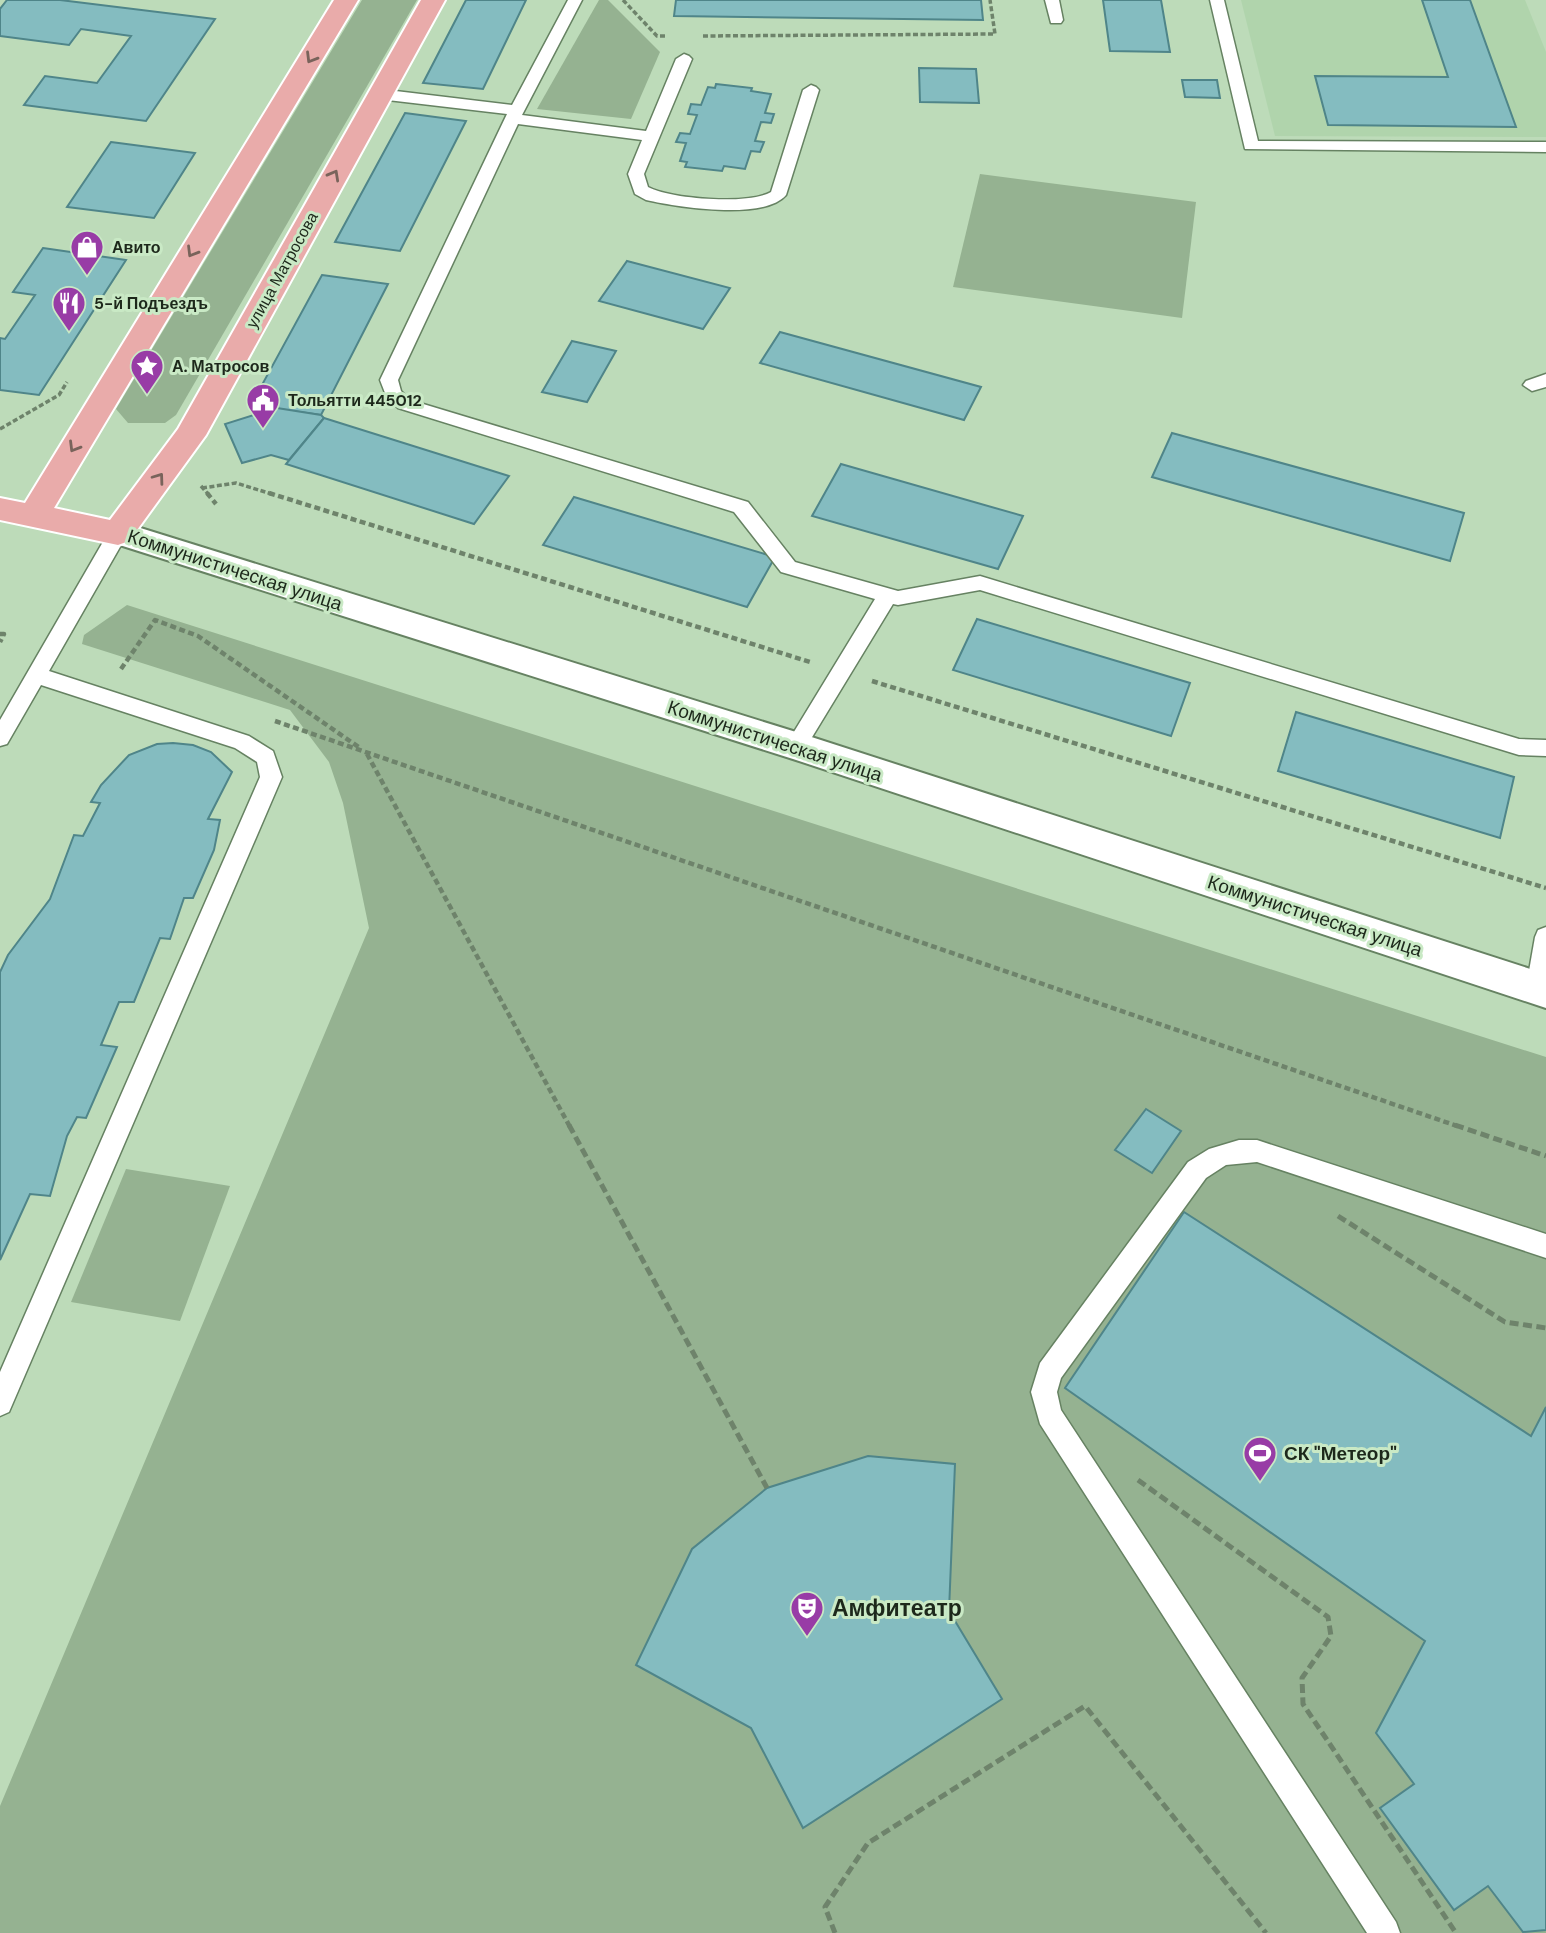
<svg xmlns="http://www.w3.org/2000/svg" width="1546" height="1933" font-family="'DM Sans',sans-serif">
	<rect width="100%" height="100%" fill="#bddbb9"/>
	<path fill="#b0d4ac" d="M1241 0H1525L1546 52V137L1275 136Z"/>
	<g fill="#95b291">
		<path d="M362 0H417L176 415 165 423H128L116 409Z"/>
		<path d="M599 0H608L660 52 631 119 537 109Z"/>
		<path d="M980 174 1196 202 1182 318 953 287Z"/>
		<path d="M127 605 1546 1057V1933H0V1806L369 928 343 803 329 762 290 710 82 644 84 635Z"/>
		<path d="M126 1169 230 1186 180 1321 71 1302Z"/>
	</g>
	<g fill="#84bcc0" stroke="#4f8589" stroke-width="2">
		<path d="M7 0H60L215 19 146 121 24 105 45 76 97 83 131 36 81 29 69 45 0 36V9Z"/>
		<path d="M466 0H526L483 89 423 83Z"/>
		<path d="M676 0H981L983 20 674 16Z"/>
		<path d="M1103 0H1161L1170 52 1110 51Z"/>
		<path d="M1422 0H1470L1516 127 1328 125 1315 76 1448 77Z"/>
		<path d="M919 68 976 69 979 103 920 102Z"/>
		<path d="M1182 80H1217L1220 98 1185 97Z"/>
		<path d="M716 84 752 88 751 91 771 94 765 113 774 114 771 123 761 122 755 141 764 142 760 152 751 151 745 169 724 166 722 171 685 167 687 162 680 161 686 143 676 142 680 133 690 134 697 115 688 114 691 104 701 105 708 87 715 88Z"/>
		<path d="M405 113 466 121 400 251 335 242Z"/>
		<path d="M111 142 195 153 154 218 67 207Z"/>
		<path d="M43 248 126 260 39 395 0 390V338L5 339 35 295 13 292Z"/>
		<path d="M627 261 730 288 703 329 599 301Z"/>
		<path d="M322 275 388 284 321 415 251 405Z"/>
		<path d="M780 332 981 387 964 420 760 363Z"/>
		<path d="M572 341 616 351 587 402 542 392Z"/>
		<path d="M258 405 321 415 324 418 289 460 271 455 242 463 225 424 254 415Z"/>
		<path d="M324 418 509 476 474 524 286 464Z"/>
		<path d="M1172 433 1464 513 1450 561 1152 477Z"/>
		<path d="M841 464 1023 516 998 569 812 516Z"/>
		<path d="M574 497 775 557 747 607 543 545Z"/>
		<path d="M977 619 1190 683 1171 736 953 670Z"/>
		<path d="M1296 712 1514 777 1500 838 1278 771Z"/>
		<path d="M173 743 193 745 211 752 232 772 208 819 220 820 214 850 193 898H184L170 939 160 938 134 1002H119L101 1045 117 1047 86 1118 77 1117 67 1136 50 1196 30 1194 0 1260V972L8 955 50 899 74 835 83 836 100 803 91 802 101 785 129 755 157 744Z"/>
		<path d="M1146 1109 1181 1131 1152 1173 1115 1150Z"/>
		<path d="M1184 1212 1531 1436 1546 1407V1930L1523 1932 1488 1886 1454 1910 1380 1808 1414 1784 1376 1733 1425 1641 1065 1388Z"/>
		<path d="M868 1456 955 1464 949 1611 1002 1699 803 1828 751 1728 636 1665 692 1549 767 1488Z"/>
	</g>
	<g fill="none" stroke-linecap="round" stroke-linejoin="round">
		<defs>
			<g id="service">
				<path d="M568 0H582L522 115 646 131 676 59 684 54 689 56 692 59 644 174 648 187C670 199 748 205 771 192L803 90 811 85 816 87 819 90 786 195C764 221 677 207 646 200L635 194 628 174 642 140 518 124 398 380 401 391 410 400 748 502 795 562 898 591 980 576 1519 739 1546 740V756L1519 755 980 590 898 605 893 604 803 752 796 754 789 752 786 746 789 740 875 599 781 572 734 512 398 408 387 398 380 380 507 114 379 99 371 94 379 89 512 105Z"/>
				<path d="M1045 0H1059L1063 20 1061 23H1051Z"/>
				<path d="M1210 0H1224L1258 141 1546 142V152L1245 149Z"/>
				<path d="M1546 374V387L1532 391 1523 385 1526 381Z"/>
				<path d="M118 526 125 528 128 533 49 671 249 736 273 751 282 777 9 1412 0 1416V1372L260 777 257 762 235 748 41 685 7 744 0 746V720L111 528Z"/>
				<path d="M1546 927V993L1537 998 1529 995 1526 988 1535 937 1538 930Z"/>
				<path d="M1239 1140H1257L1546 1234V1258L1257 1162 1226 1165 1206 1178 1061 1378 1057 1392 1061 1410 1396 1922 1400 1933H1367L1040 1424 1031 1392 1040 1363 1188 1162 1209 1149Z"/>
			</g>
			<path id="secondary" d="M118 521 796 732 1546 974V1008L793 759 107 541 102 533 107 525Z"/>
			<path id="primary" d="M334 0H358L54 508 110 520 178 429 421 0H445L206 435 129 541 118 545 0 520V498L25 503Z"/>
		</defs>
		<use href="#service" stroke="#668262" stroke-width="3"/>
		<use href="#secondary" stroke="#668262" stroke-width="4"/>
		<use href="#primary" stroke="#fff" stroke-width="4"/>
		<g stroke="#6e836b" stroke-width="3.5" stroke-dasharray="5 2.5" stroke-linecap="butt">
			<path d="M623 0 657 36H666"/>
			<path d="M703 36 995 34 990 0"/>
			<path d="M0 429 59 395 67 382"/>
			<path d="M201 486 209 495"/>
			<path d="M202 488 236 483 275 495"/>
		</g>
		<g stroke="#6e836b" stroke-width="4.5" stroke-dasharray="6 3.5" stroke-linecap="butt">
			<path d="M207 493 216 504"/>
			<path d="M269 493 810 662"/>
			<path d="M0 634H4L0 642"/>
			<path d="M121 669 155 620 198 636 360 748"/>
			<path d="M872 681 1546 888"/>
			<path d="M275 721 1460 1127"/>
			<path d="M367 754 570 1127"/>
		</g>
		<g stroke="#6e836b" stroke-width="5" stroke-dasharray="9 4.5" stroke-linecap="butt">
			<path d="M569 1125 767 1488"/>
			<path d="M1455 1125 1546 1156"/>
			<path d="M1338 1216 1505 1322 1546 1328"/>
			<path d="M1138 1480 1328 1617 1331 1636 1302 1678 1303 1704 1456 1933"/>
			<path d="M835 1933 825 1907 868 1843 1085 1706 1266 1933"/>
		</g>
		<use href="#service" fill="#fff" fill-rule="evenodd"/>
		<use href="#secondary" fill="#fff" fill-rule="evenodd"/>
		<use href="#primary" fill="#e9abaa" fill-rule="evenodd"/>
	</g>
	<defs><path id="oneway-chevron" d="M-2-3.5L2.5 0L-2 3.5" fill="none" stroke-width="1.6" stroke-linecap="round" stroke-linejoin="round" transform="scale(1.75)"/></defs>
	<g stroke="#79635b">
		<use href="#oneway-chevron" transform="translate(311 58) rotate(121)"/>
		<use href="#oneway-chevron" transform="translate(334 175) rotate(-61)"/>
		<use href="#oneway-chevron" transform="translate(192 252) rotate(121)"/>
		<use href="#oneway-chevron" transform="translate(74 447) rotate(121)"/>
		<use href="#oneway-chevron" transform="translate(159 478) rotate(-54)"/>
	</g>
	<defs>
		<symbol id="shop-pin" viewBox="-11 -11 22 30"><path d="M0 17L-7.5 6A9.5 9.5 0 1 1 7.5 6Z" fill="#983ca6" stroke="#c9e9c5"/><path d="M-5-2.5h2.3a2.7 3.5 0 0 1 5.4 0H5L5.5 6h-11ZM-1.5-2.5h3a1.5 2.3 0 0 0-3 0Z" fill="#fff"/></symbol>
		<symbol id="restaurant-pin" viewBox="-11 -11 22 30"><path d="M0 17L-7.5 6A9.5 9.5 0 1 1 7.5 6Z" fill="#983ca6" stroke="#c9e9c5"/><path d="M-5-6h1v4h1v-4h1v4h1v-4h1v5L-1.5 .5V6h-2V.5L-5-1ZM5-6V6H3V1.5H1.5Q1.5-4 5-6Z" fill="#fff"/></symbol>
		<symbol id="sight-pin" viewBox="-11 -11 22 30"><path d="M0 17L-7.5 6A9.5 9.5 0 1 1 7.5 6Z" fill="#983ca6" stroke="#c9e9c5"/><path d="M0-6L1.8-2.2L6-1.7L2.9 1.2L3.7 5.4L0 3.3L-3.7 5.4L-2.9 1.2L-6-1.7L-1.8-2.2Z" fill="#fff"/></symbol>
		<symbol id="civic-pin" viewBox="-11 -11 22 30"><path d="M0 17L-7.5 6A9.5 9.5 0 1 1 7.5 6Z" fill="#983ca6" stroke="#c9e9c5"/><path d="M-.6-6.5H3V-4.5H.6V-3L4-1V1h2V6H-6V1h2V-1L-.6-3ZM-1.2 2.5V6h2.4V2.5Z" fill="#fff"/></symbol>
		<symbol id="stadium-pin" viewBox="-11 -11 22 30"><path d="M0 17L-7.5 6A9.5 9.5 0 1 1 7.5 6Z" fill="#983ca6" stroke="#c9e9c5"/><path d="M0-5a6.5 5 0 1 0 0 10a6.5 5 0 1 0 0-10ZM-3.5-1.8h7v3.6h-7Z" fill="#fff"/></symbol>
		<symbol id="theatre-pin" viewBox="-11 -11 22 30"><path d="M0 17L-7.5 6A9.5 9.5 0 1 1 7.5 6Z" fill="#983ca6" stroke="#c9e9c5"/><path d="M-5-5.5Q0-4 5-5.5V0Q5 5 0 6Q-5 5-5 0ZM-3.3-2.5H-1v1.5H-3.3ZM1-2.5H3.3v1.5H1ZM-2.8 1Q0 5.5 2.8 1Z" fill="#fff"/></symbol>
	</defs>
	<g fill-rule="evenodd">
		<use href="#shop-pin" x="68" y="228" width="38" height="52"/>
		<use href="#restaurant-pin" x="50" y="284" width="38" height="52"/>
		<use href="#sight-pin" x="128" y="347" width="38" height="52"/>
		<use href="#civic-pin" x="244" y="381" width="38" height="52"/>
		<use href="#stadium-pin" x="1241" y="1434" width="38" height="52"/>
		<use href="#theatre-pin" x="788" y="1589" width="38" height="52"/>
	</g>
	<g text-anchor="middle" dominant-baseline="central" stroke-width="6" stroke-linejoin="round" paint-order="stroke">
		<g font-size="16" font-weight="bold" fill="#1d281b" stroke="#c9e9c5" text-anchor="start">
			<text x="112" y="247">Авито</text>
			<text x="94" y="303">5-й Подъездъ</text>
			<text x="172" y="366">А. Матросов</text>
			<text x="288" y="400">Тольятти 445012</text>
		</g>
		<g font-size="16" fill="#1d281b" stroke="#c9e9c5">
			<text transform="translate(282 270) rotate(-61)">улица Матросова</text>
		</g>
		<g font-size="19" fill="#1d281b" stroke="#c9e9c5">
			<text transform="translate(235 570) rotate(18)">Коммунистическая улица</text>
			<text transform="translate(775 741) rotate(18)">Коммунистическая улица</text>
			<text transform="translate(1315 916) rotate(18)">Коммунистическая улица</text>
		</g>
		<g font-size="19" font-weight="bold" fill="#1d281b" stroke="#c9e9c5" text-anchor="start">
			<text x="1284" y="1453">СК "Метеор"</text>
		</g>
		<g font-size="23" font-weight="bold" fill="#1d281b" stroke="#c9e9c5" text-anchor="start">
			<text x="832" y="1608">Амфитеатр</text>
		</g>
	</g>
</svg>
